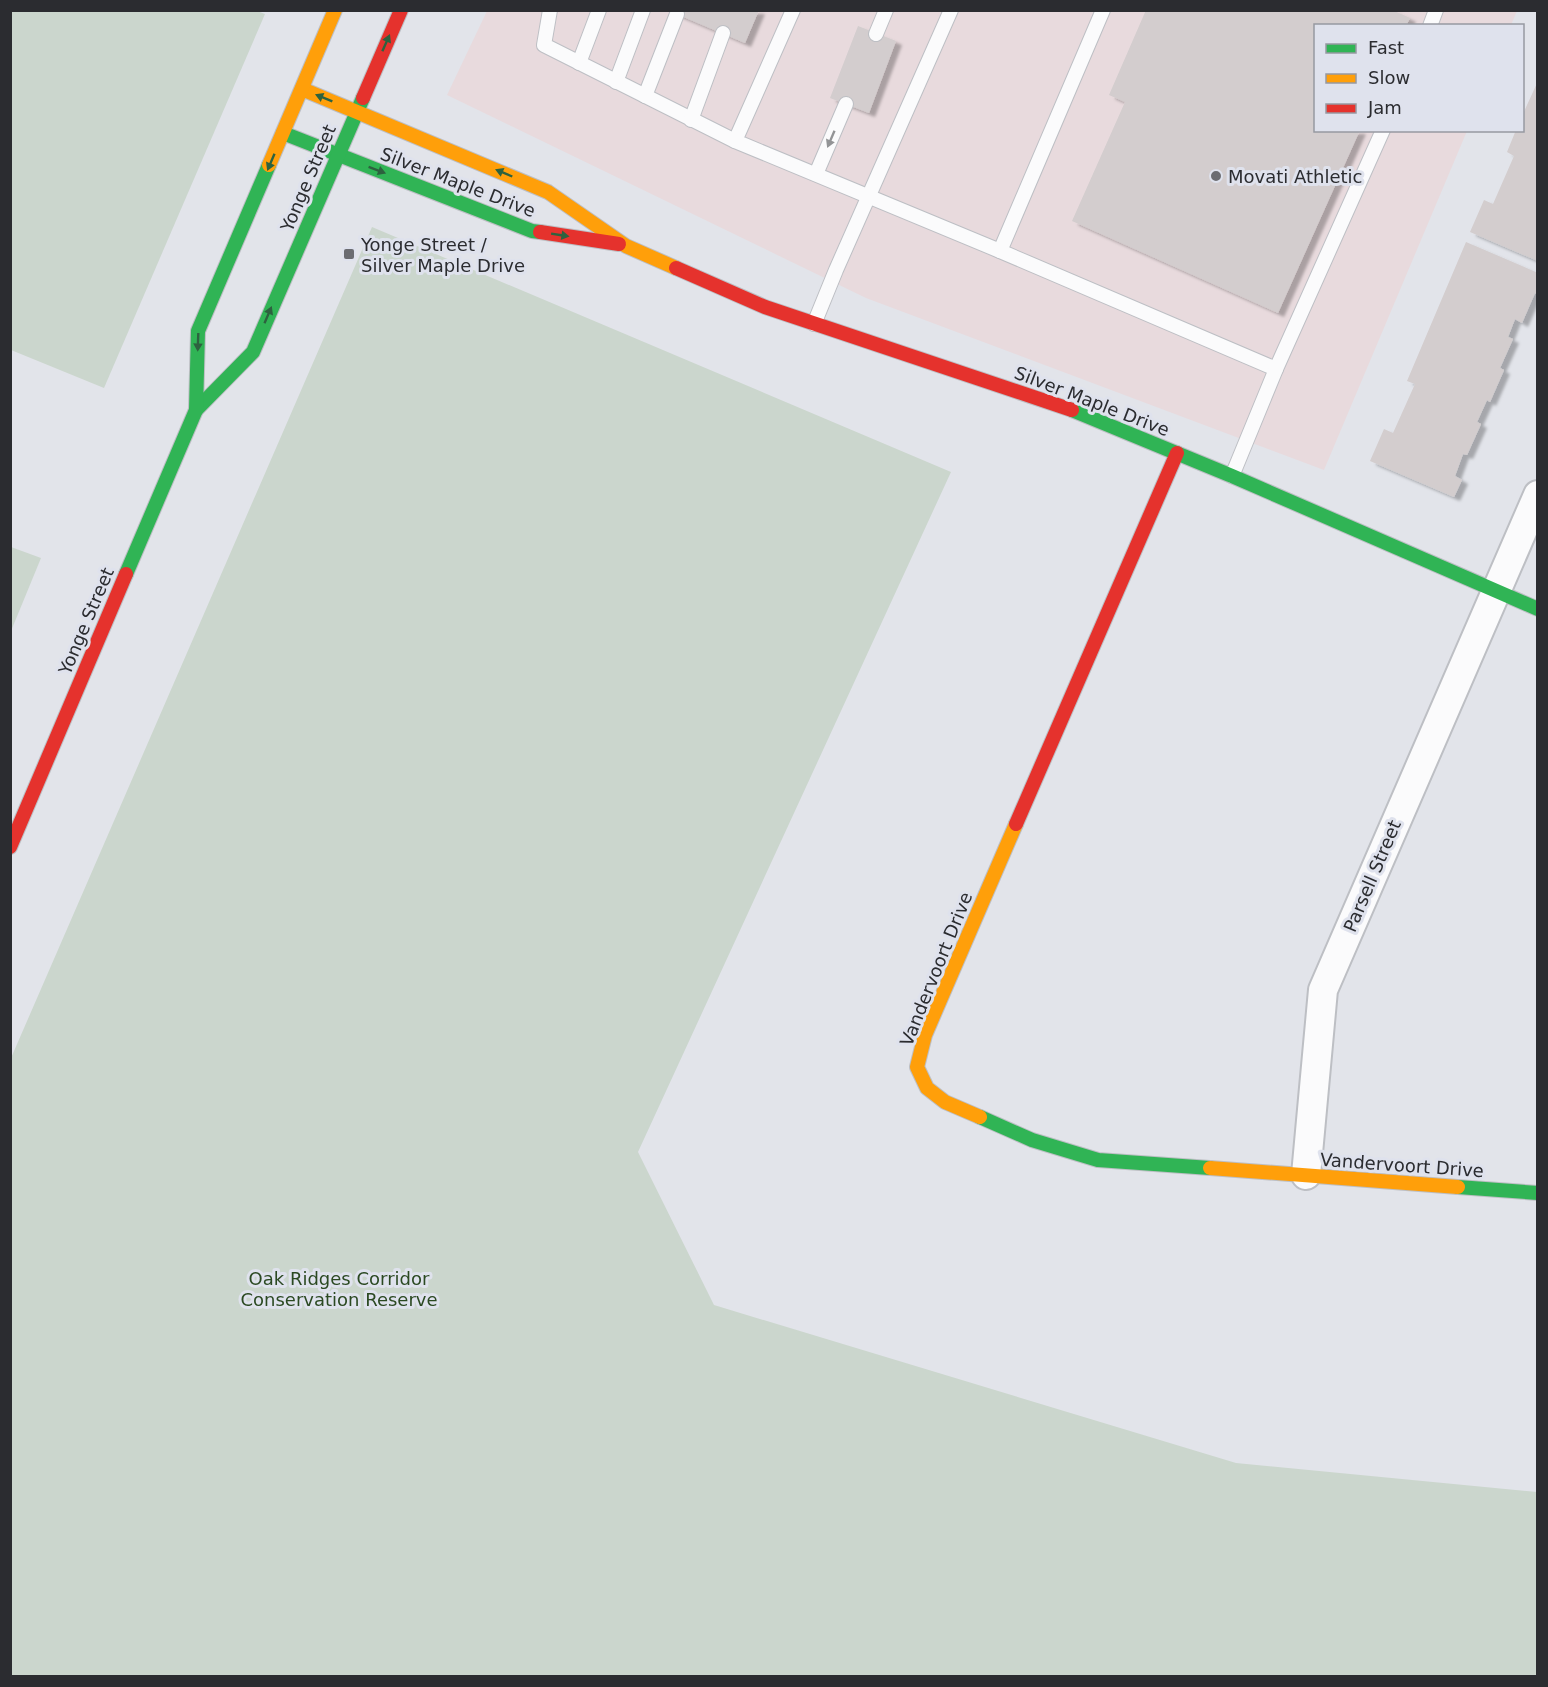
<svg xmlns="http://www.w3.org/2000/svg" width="1548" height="1687" font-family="'DejaVu Sans',sans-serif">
	<defs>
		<filter id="shadow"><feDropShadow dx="6" dy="4" stdDeviation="1.5" flood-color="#0004"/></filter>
	</defs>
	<rect width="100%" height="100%" fill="#e2e4ea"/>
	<path fill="#e8dadd" d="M487 11H1517L1511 25 1316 26V130L1467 131 1324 470 866 298 447 95Z"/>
	<g fill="#cbd6cd">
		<path d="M257 11 265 14 104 388 11 350V11Z"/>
		<path d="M372 227 951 472 638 1152 714 1305 1236 1463 1537 1492V1676H11V1058Z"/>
		<path d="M11 547 41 558 11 631Z"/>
	</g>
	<g fill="#d3cdce" filter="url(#shadow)">
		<path d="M667 10H759L745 43Z"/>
		<path d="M1146 10H1392L1410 18 1406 26H1316V130H1360L1278 313 1072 221 1125 102 1109 95Z"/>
		<path d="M858 26 896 41 869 113 830 98Z"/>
		<path d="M1538 81V261L1470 232 1484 200 1493 204 1514 156 1507 152 1516 130H1522V116Z"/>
		<path d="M1466 242 1538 273V295L1535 293 1522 323 1515 319 1508 337 1513 339 1500 368 1504 370 1490 402 1487 400 1477 422 1481 424 1467 455 1463 454 1455 476 1462 480 1454 497 1370 461 1384 429 1393 433 1415 384 1407 381Z"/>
	</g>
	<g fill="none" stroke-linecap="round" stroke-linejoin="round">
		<defs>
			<g id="lane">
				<path d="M550 10 544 45 735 141"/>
				<path d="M793 10 735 141 1000 251 1276 369"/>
				<path d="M1430 26 1436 10"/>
				<path d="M876 34 886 10"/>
				<path d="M579 63 599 10"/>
				<path d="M616 82 643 10"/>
				<path d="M645 96 677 14"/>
				<path d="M691 120 723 33"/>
				<path d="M816 174 846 104"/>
				<path d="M1000 251 1103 10"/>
				<path d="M814 324 836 270 951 10"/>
				<path d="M1232 476 1276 369 1383 130"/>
			</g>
			<path id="street" d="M1306 1175 1323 990 1538 495"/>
			<g id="fast">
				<path d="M283 133 532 231 540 232"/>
				<path d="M196 410 253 352 363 98"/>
				<path d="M1072 410 1232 476 1538 609"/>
				<path d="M126 574 196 410 198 331 269 165"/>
				<path d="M980 1117 1032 1140 1098 1160 1210 1168"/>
				<path d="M1458 1187 1538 1193"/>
			</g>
			<g id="slow">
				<path d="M302 89 548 192 626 246 676 268"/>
				<path d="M269 165 335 10"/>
				<path d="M980 1117 945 1102 927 1088 917 1067 925 1035 1016 824"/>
				<path d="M1210 1168 1458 1187"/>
			</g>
			<g id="jam">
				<path d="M363 98 401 10"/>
				<path d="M540 232 619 244"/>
				<path d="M676 268 765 307 1072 410"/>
				<path d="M1016 824 1177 453"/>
				<path d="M10 847 126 574"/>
			</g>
		</defs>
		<use href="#lane" stroke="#bdbfc4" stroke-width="16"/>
		<use href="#street" stroke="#bdbfc4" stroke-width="32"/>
		<use href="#fast" stroke="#bdbfc4" stroke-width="16"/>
		<use href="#slow" stroke="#bdbfc4" stroke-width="16"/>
		<use href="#jam" stroke="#bdbfc4" stroke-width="16"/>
		<use href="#lane" stroke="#fbfbfc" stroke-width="14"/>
		<use href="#street" stroke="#fbfbfc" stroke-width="28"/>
		<use href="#fast" stroke="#30b455" stroke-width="14"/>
		<use href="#slow" stroke="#ff9f0a" stroke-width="14"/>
		<use href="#jam" stroke="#e5322d" stroke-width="14"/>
	</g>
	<defs><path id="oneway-solid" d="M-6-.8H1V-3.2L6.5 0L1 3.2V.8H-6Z" transform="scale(1.5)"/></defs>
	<g fill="#2d623f">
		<use href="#oneway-solid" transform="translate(386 43) rotate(-66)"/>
		<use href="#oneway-solid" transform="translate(324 98) rotate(-158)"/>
		<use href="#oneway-solid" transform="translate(271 162) rotate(113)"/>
		<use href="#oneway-solid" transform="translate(377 170) rotate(21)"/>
		<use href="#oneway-solid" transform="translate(504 173) rotate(-157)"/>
		<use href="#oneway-solid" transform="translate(560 235) rotate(9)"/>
		<use href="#oneway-solid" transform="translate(268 315) rotate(-67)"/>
		<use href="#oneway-solid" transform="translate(198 342) rotate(92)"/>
	</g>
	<use fill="#939496" href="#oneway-solid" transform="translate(831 139) rotate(113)"/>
	<g fill="#6b6c71" stroke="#dfe2ed" stroke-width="2">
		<circle cx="1216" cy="176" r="6"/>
		<rect x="343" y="248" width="12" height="12" rx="3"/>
	</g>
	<g text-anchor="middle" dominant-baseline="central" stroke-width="6" stroke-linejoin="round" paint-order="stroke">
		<g font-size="18" fill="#2b2c30" stroke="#dfe2ed" text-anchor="start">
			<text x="1228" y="176">Movati Athletic</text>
			<text x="361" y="244">Yonge Street /<tspan x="361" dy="21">Silver Maple Drive</tspan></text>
		</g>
		<g font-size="18" fill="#2b2c30" stroke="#dfe2ed">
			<text transform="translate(308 178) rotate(-67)">Yonge Street</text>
			<text transform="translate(458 182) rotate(21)">Silver Maple Drive</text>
			<text transform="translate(1092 401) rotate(21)">Silver Maple Drive</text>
			<text transform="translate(86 621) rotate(-67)">Yonge Street</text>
			<text transform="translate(1372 876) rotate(-67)">Parsell Street</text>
			<text transform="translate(936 969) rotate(-68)">Vandervoort Drive</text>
			<text transform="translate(1402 1165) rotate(4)">Vandervoort Drive</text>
		</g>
		<g font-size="18" fill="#2b4922" stroke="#dfe2ed">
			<text x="339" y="1278">Oak Ridges Corridor<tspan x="339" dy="21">Conservation Reserve</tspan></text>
		</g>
	</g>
	<rect width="1548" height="1687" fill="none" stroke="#2b2c30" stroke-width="24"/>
	<rect x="1314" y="24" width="210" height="108" fill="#dfe2ed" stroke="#9799a1" stroke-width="1.5"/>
	<rect x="1326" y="44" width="30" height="9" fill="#30b455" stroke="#9799a1" stroke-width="1.5"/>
	<text x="1368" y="54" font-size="18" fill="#2b2c30">Fast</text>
	<rect x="1326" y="74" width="30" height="9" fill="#ff9f0a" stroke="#9799a1" stroke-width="1.5"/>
	<text x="1368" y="84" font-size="18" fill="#2b2c30">Slow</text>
	<rect x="1326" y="104" width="30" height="9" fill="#e5322d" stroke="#9799a1" stroke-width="1.5"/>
	<text x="1368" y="114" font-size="18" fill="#2b2c30">Jam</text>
</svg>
